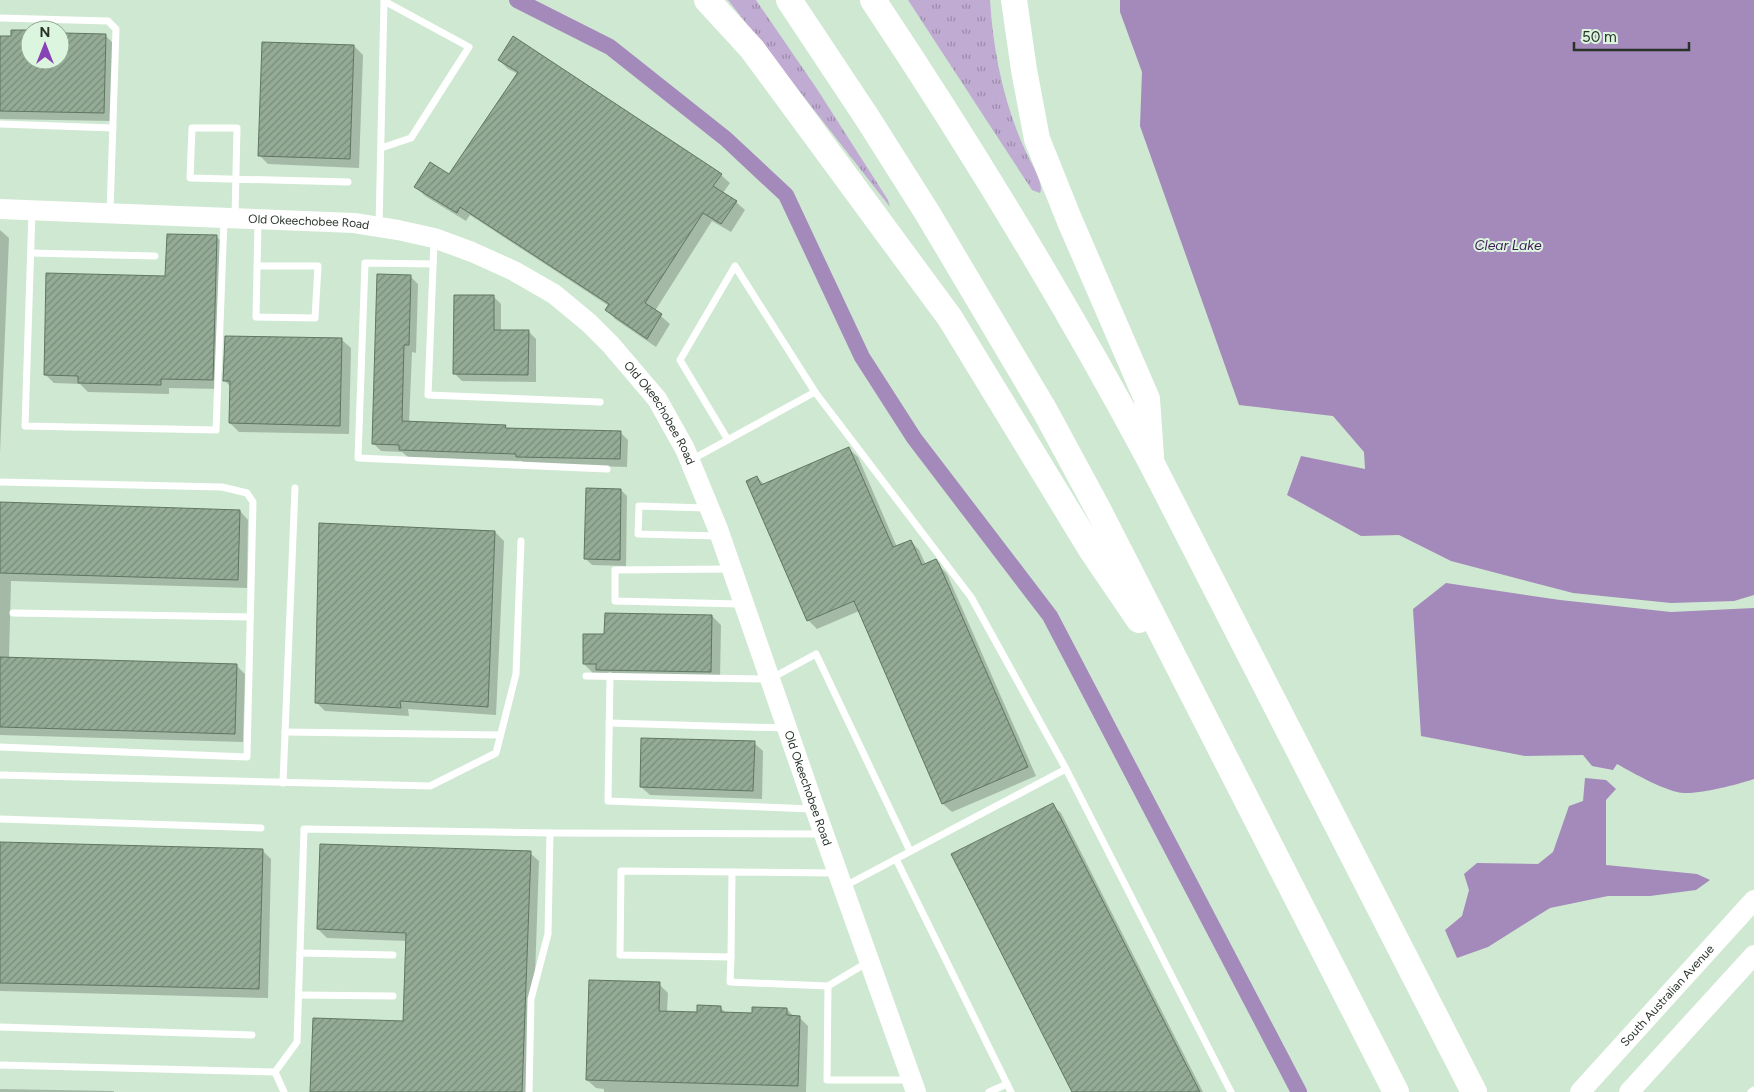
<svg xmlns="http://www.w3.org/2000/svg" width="1754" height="1092" font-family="Figtree,sans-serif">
	<defs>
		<pattern id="grass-tufts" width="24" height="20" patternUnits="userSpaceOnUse" patternTransform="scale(1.25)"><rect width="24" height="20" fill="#c0abd2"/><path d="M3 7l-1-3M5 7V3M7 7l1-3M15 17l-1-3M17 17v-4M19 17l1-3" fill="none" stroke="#9c8caa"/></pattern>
		<pattern id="building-hatch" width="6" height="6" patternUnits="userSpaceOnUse" patternTransform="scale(1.25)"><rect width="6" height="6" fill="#94ab96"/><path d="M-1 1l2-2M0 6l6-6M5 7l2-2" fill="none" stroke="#798c7a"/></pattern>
	</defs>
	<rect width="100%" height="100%" fill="#cfe8d1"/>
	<g fill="url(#grass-tufts)">
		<path d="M728 0H756L817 89 888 200 890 207Z"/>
		<path d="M908 0H990C993 51 1004 104 1025 150 1029 160 1045 184 1040 193L1032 190Z"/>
	</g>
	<g fill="#a489bb">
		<path d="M1120 0H1754V595L1734 601 1671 603 1573 593 1451 561 1399 535 1361 536 1287 495 1301 456 1365 469 1364 452 1333 416 1239 405 1140 126 1142 72 1120 12Z"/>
		<path d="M1446 583 1560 600 1671 612 1754 608V779C1736 785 1704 793 1685 793 1670 794 1631 772 1617 764L1613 770 1592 766 1583 755 1525 756 1421 736 1413 609Z"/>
		<path d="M1585 778 1606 780 1616 789 1606 800V865L1697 874 1710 880 1696 890 1650 896H1608L1550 908 1488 947 1457 958 1445 930 1462 916 1469 890 1464 874 1477 863 1538 864 1553 852 1569 806 1583 801Z"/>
	</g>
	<g fill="#0003">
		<path d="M25 31 30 36V60H60V47H65L105 35 114 44 112 121 0 119V37H12Z"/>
		<path d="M354 46 363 55 359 168 268 164 259 155Z"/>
		<path d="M499 60 721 175 730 183 723 193 736 202 745 210 731 232 712 221 655 311 670 324 656 347 615 319 607 310 609 306 470 215 466 221 425 196 416 187 449 176 518 74 508 69Z"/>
		<path d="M0 230 9 238 0 454Z"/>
		<path d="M216 236 225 245 221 389 169 388V394L88 392 80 384 54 383 45 374Z"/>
		<path d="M410 276 418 284 416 353 412 352 409 423 505 426 508 429 620 432 628 440 627 467 525 464 522 461 408 457 402 452 381 451 373 443Z"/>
		<path d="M493 296 501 304V331H528L536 339V382L462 381 454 373Z"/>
		<path d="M342 340 351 348 349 434 239 432 230 423 231 387 224 380Z"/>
		<path d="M849 449 858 457 897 547 911 541 919 550 926 565 935 561 947 574 1036 776 952 812 943 804 859 611 817 629 808 620 757 477 765 485Z"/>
		<path d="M621 490 627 496 626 566 592 565 585 558Z"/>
		<path d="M0 504 240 511 248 520 247 588 11 581 9 658 236 665 245 674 243 742 0 735Z"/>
		<path d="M495 532 504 541 496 715 408 709 409 716 325 711 316 702Z"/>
		<path d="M712 616 721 625 720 680 606 678 600 673H593L584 664 606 636Z"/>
		<path d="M754 743 763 751 762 799 650 795 641 787Z"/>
		<path d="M1052 805 1061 813 1203 1092H1074Z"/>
		<path d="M0 843 262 850 271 859 268 998 0 991Z"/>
		<path d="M530 853 539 861 531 1092H311L404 1023 407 941 327 938 318 929Z"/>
		<path d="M659 984 668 993 667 1012 698 1013 720 1007 727 1014 753 1015 787 1009 794 1017H799L808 1026 806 1092H604V1089L596 1088 587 1080Z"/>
		<path d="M0 1089 114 1091V1092H0Z"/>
	</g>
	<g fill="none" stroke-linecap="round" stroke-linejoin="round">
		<path stroke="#a489bb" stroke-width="16" d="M517 0 610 47 726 139 786 195 862 357 914 438 1050 616 1299 1092"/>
	</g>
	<g fill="url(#building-hatch)" stroke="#607662">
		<path d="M11 30H26V45H30V60H60V46H64V33L106 34 104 113 0 111V36H11Z"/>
		<path d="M513 36 722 174 713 186 737 201 721 224 703 213 645 303 662 314 647 339 605 310 609 304 460 207 457 213 414 187 430 162 449 174 518 72 498 60Z"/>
		<path d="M262 42 354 45 350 159 258 156Z"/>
		<path d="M167 234 217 235 213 380 161 379V385L78 383V376L44 375 46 273 165 276Z"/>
		<path d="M377 274 411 275 409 345H404L402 421 506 425 505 428 621 431 620 459 516 457V454L399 450V445L372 444Z"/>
		<path d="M454 295H494V330H529L528 375 453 374Z"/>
		<path d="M225 336 342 338 340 426 229 423 230 381H223Z"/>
		<path d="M849 447 893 547 911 540 922 565 936 559 939 564 1028 767 942 804 854 601 807 621 746 481 757 476 761 485Z"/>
		<path d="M586 488 621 489 620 560 584 559Z"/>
		<path d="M0 502 240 510 238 580 0 573Z"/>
		<path d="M319 523 495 531 488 707 400 701 401 708 315 703Z"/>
		<path d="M605 613 712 615 711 672 596 670V664H583V634H604Z"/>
		<path d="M0 657 237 664 235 734 0 727Z"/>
		<path d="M641 738 755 741 753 791 640 787Z"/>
		<path d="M1053 803 1200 1092H1072L951 854Z"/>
		<path d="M0 842 263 849 259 989 0 983Z"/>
		<path d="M320 844 531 851 522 1092H310L313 1018 403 1021 406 933 317 929Z"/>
		<path d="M589 980 660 982 659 1011 697 1012V1005L721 1006V1012L752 1013V1007L787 1008V1015L800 1016 798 1086 586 1080Z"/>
	</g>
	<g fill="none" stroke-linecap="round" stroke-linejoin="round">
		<g stroke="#fff" stroke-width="7">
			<path d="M0 18 108 21 116 29 110 213"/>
			<path d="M0 124 113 128"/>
			<path d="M32 211 25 426 216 430 224 220"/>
			<path d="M235 216 237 128H192L190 178 348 182"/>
			<path d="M379 226 384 1 469 47 411 138 381 148"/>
			<path d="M434 241 428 395 600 402"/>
			<path d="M31 253 155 256"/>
			<path d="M433 264 365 263 358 458 607 469"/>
			<path d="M257 266H318L315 318 256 317 258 222"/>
			<path d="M815 392 971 597 1066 769 1231 1092"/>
			<path d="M691 460 815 392 735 266 680 360 728 440"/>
			<path d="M0 482 222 487 247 493 253 502 247 757 0 747"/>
			<path d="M707 508 639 506 638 534 718 536"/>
			<path d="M729 569 615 570V601L740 604"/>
			<path d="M13 613 250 617"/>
			<path d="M586 676 770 679 816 654 910 851"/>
			<path d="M610 676 608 801 813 809"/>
			<path d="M609 723 785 728"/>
			<path d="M285 732 500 735"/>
			<path d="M0 775 430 786 496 753 516 674 521 541"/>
			<path d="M283 783 295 488"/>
			<path d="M0 819 261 828"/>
			<path d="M550 833 822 834"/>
			<path d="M732 872 731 957 620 955 621 871 835 873"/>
			<path d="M845 886 896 859"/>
			<path d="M300 953 393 955"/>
			<path d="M731 957 730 982 828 986 868 962"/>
			<path d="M828 986 827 1080H909"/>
			<path d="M299 995 393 996"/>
			<path d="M0 1027 252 1035"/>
			<path d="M0 1065 275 1072"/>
			<path d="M275 1072 297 1042 304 829 550 833 548 934 531 999 529 1092"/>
			<path d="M275 1072 284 1092"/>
			<path d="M989 1092 1007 1084"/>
			<path d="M1011 1092 896 859 1066 769"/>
			<path d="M1751 1092 1754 1090"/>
		</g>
		<g stroke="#fff" stroke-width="20">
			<path id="s1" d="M0 209 354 223 398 230 434 238 472 252 514 271 554 294 589 323 611 345 657 399 685 449 718 529 815 809 916 1092"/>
			<path id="s2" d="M1580 1092 1754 900"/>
			<path d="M1629 1092 1754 955"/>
		</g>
		<g stroke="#fff" stroke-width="26">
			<path d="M707 0 752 49 950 318 1092 551 1139 620"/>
			<path d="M789 0 868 119 928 214 1045 411 1099 511 1396 1092"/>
			<path d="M873 0C973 150 1067 305 1152 464L1474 1092"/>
			<path d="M1014 0 1024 70 1037 139 1069 219 1147 399 1151 456"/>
		</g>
	</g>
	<g text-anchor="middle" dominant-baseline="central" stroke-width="4" stroke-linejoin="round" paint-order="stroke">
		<g font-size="12" fill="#283229" stroke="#dcf5de">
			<text stroke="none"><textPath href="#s1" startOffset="309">Old Okeechobee Road</textPath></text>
			<text stroke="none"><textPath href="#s1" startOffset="729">Old Okeechobee Road</textPath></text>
			<text stroke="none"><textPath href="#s1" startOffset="1134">Old Okeechobee Road</textPath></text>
			<text stroke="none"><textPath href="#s2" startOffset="130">South Australian Avenue</textPath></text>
		</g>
		<g font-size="14" font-style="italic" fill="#3e1a57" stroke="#dcf5de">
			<text x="1508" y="245">Clear Lake</text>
		</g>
	</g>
	<g transform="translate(45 45)"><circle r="24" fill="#dcf5de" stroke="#94a796"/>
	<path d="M0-4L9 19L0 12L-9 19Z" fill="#8742b5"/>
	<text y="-8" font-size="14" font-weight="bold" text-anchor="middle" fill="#283229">N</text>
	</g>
	<path d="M1574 42v8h115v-8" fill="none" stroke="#283229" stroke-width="2.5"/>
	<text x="1582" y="42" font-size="15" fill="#283229" stroke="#dcf5de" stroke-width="4" paint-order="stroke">50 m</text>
</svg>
